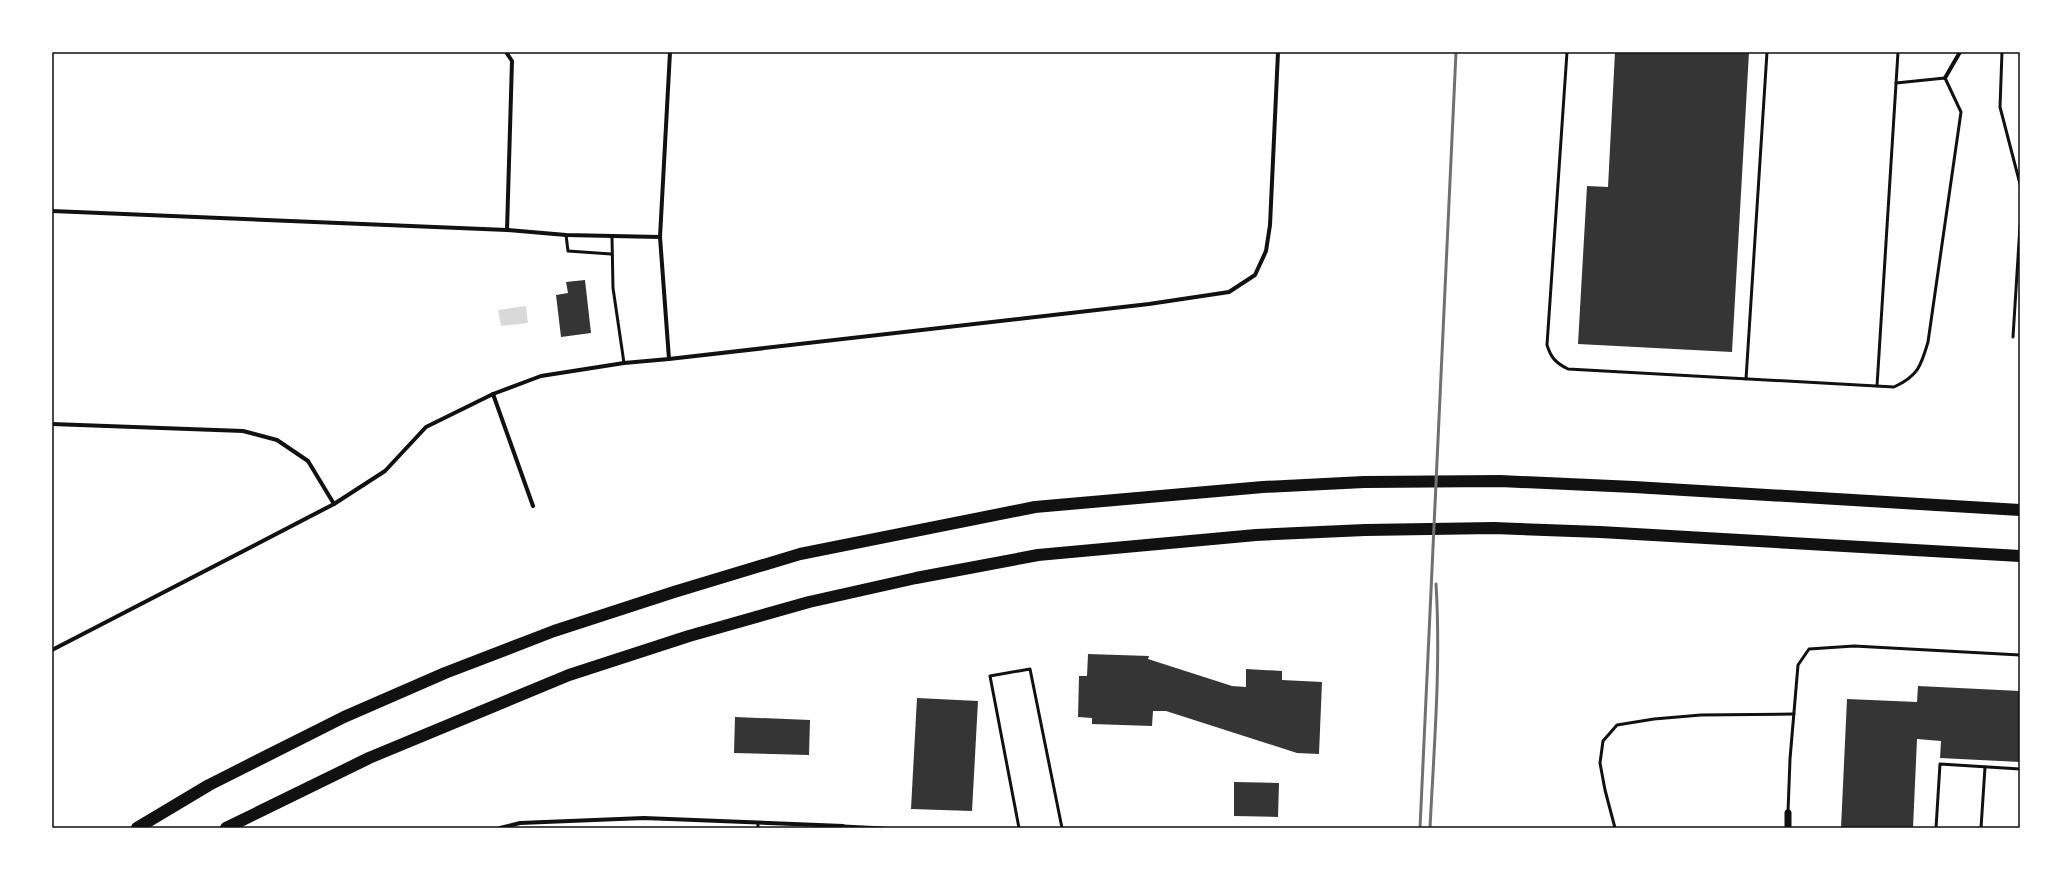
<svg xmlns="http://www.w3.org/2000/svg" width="2072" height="880" font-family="'IBM Plex Sans',sans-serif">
	<rect width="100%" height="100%" fill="#fff"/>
	<path fill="#d9d9d9" d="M526 306 528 323 501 326 498 310Z"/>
	<g fill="#353535">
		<path d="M1615 52H1749L1732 352 1578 344 1587 186 1608 187Z"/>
		<path d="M585 280 591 333 561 337 556 295 568 293 566 282Z"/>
		<path d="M1088 654 1149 656 1148 659 1232 686 1246 687V669L1282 671V680L1322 682 1319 754 1297 753 1166 711H1153L1152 726 1092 724V718L1078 717 1079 676H1087Z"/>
		<path d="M1918 686 2020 691V762L1940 758 1941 741 1917 739 1913 828H1841L1847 699 1917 702Z"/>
		<path d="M917 698 978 701 972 811 911 809Z"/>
		<path d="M735 717 810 720 809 755 734 753Z"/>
		<path d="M1234 782 1279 783 1278 817 1234 816Z"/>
	</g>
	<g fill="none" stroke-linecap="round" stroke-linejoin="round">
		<g stroke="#111" stroke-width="3">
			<path d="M1567 52 1547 345C1551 358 1556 363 1568 369L1894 387C1918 376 1921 366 1928 342L1961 112 1945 78 1896 83"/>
			<path d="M2002 52 2000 107 2020 184"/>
			<path d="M566 235 568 251 611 254"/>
			<path d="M612 237 613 288 624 363"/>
			<path d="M2013 337 2020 226"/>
			<path d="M1746 379 1767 52"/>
			<path d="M1877 386 1898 52"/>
			<path d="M1788 812 1790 759 1798 665 1809 649 1854 646 2020 655"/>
			<path d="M843 826 883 828"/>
			<path d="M758 828V823"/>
			<path d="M1019 828 990 676 1030 669 1062 828"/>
			<path d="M1615 828 1605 790 1600 763 1603 741 1617 725 1654 719 1701 715 1794 714"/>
			<path d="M1936 828 1940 764 2020 769"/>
			<path d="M1981 828 1985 767"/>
		</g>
		<g stroke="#111" stroke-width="4">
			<path d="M506 52 512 61 507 230"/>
			<path d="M1945 78 1960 52"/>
			<path d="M52 211 507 230 566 235 660 237"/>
			<path d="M669 359 660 237 670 52"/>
			<path d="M493 394 533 506"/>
			<path d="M52 424 243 431 277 440 308 461 334 504"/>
			<path d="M52 650 334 504 385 471 426 427 493 394 541 376 624 363 669 359 1149 304 1229 292 1255 275 1266 251 1270 225 1278 52"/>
			<path d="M500 828 520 823 644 818 843 826"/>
		</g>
		<path stroke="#111" stroke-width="7" d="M1788 828V813"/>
		<g stroke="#111" stroke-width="12">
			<path d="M137 828 209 785 344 717 445 673 554 631 674 592 800 554 1035 507 1263 487 1364 482 1500 481 1634 487 2020 510"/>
			<path d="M226 828 369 758 569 675 689 636 809 602 916 578 1038 555 1256 535 1365 530 1494 528 1600 532 2020 556"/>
		</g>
		<g stroke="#707070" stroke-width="3">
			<path d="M1420 828 1456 52"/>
			<path d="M1430 828C1434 747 1441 665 1436 584"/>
		</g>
	</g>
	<rect width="2072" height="880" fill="none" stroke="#ffffff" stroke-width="106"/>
	<rect x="53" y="53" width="1966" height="774" fill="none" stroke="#111" stroke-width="1.5"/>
</svg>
